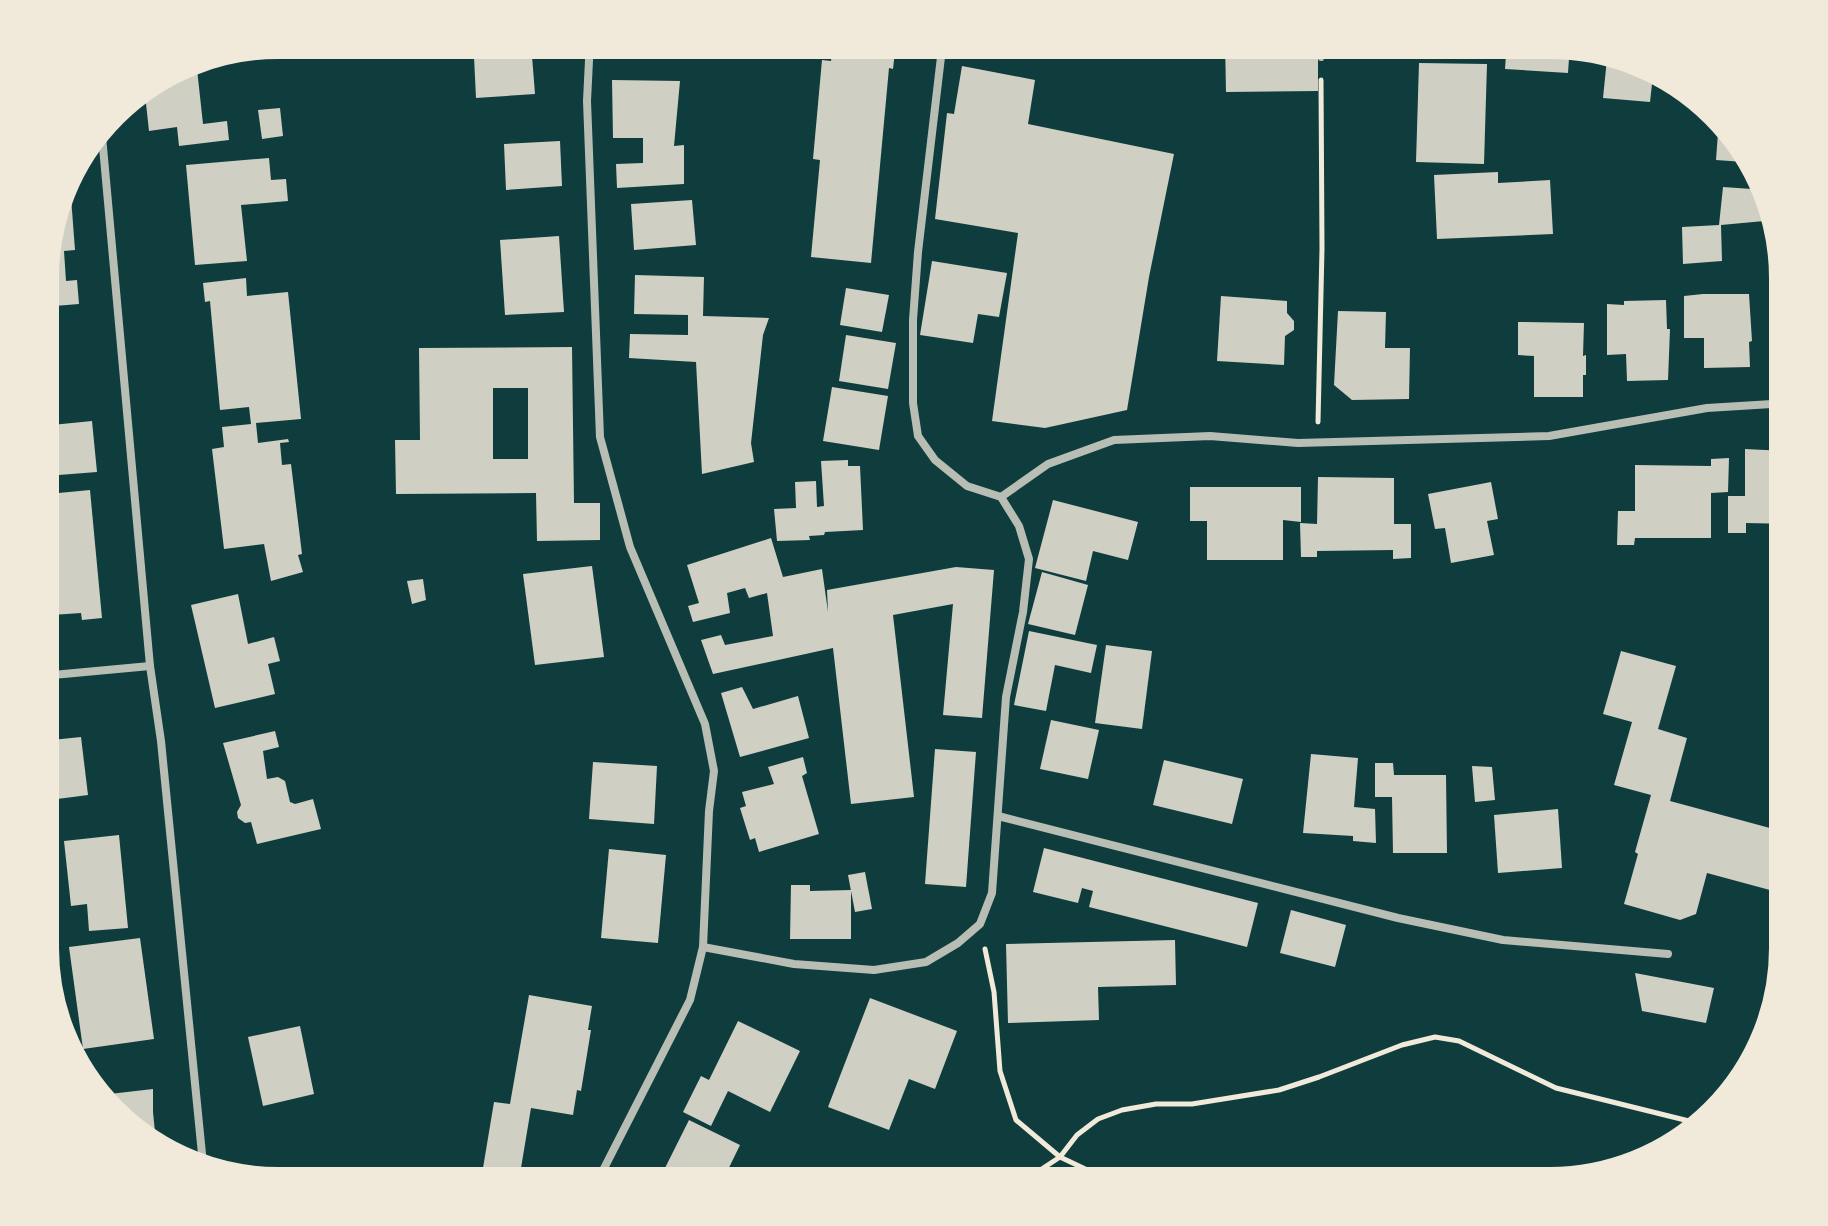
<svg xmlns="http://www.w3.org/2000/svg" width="1828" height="1226" font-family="'Noto Serif',serif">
	<rect width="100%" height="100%" fill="#0f3d3e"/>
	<g fill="#cfcfc3" fill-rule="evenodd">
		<path d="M495 40H559V57L532 56 535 94 476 98 474 57 515 55V48L495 47Z"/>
		<path d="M839 40H887V50L895 51 893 69 889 68 871 263 811 257 820 160 813 159 822 60 831 61 833 45H838Z"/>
		<path d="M1225 40H1318V91L1226 92Z"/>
		<path d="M1507 40H1551L1570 43 1568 73 1505 69Z"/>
		<path d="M1608 49 1626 52 1654 66 1650 102 1603 98Z"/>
		<path d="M1419 63 1487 64 1484 164 1416 162Z"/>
		<path d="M962 66 1035 80 1028 124 1174 154 1149 277 1127 410 1045 428 992 421 1018 233 935 219 947 113 954 114Z"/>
		<path d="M197 69 203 124 227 121 229 140 179 146 177 127 149 131 144 85 163 73Z"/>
		<path d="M612 80 680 81 674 146 684 145V184L617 188 616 164 643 163V138H613Z"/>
		<path d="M280 108 283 136 262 139 258 110Z"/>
		<path d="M1719 119 1756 159 1758 163 1716 160Z"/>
		<path d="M560 141 562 186 506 190 504 144Z"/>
		<path d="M269 158 271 180 286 179 288 201 241 205 247 261 195 265 186 165Z"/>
		<path d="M1498 172V183L1550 180 1553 234 1437 239 1434 175Z"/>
		<path d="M1764 184 1775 220 1721 225 1722 261 1683 264 1682 227 1719 225 1723 187 1752 189 1753 185Z"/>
		<path d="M71 197 75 250 64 251 66 281 77 280 79 304 42 307V247L57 198Z"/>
		<path d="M692 200 696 245 634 250 631 204Z"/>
		<path d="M559 236 564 312 505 315 500 240Z"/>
		<path d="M932 261 1007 273 999 317 978 314 973 343 920 335Z"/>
		<path d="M635 275 704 277 703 316 769 318 763 335 751 443 754 462 702 474 696 362 629 358 630 334 688 335V315L634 314Z"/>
		<path d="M246 278 247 296 288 292 301 419 256 423 258 443 288 439 289 442 280 443 282 465 291 464 302 554 298 555 303 572 271 581 264 544 224 549 212 449 224 447 222 427 251 424 249 407 220 410 210 301 205 302 203 283Z"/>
		<path d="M846 288 889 295 882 332 840 325Z"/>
		<path d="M1703 294H1749L1752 341 1749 342 1750 367 1704 368V338H1684V296Z"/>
		<path d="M1221 296 1287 301V313L1294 321V330L1285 336 1284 365 1217 361Z"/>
		<path d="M1666 300 1667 329H1670L1668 380 1627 381 1626 354 1607 355V304L1624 305V301Z"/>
		<path d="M1338 311 1386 312 1385 348H1410L1409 399 1352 400 1334 385Z"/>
		<path d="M1518 322 1584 323 1583 356 1586 355V375H1583V397H1534V356L1518 355Z"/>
		<path d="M846 335 896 343 888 389 839 381Z"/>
		<path d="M572 347 574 503H600V540L537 541 536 493 396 494 395 440H420L419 348ZM493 388H528V459H493Z"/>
		<path d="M832 387 888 396 879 450 823 441Z"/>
		<path d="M92 421 97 472 46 476 48 494 90 490 102 618 82 620 81 613 52 615 50 597 43 598 42 426Z"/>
		<path d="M1745 449 1788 451V524L1746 523V533H1728V496H1745Z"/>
		<path d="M1729 458 1728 492 1711 493V538H1635L1634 545H1617L1618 511H1635V465L1711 466V459Z"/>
		<path d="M848 460V466H860L863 530 825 532 824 535 809 536 810 540 777 541 774 509 796 508 795 482 816 481 817 507 824 506 821 461Z"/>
		<path d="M1318 477 1394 478V524H1411V558L1393 559V550L1317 551V557H1301L1300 523 1317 524Z"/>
		<path d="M1491 482 1498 519 1487 521 1494 555 1451 563 1445 528 1435 529 1428 494Z"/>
		<path d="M1190 487H1301V522L1283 520V560H1207V521H1190Z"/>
		<path d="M1053 500 1138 522 1128 560 1093 551 1086 581 1035 568Z"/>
		<path d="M771 538 783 577 822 569 828 612 827 590 956 567 994 570 982 718 943 715 953 604 893 615 914 797 851 804 833 648 713 674 701 640 721 635 725 645 773 636 767 593 749 598 745 588 727 593 730 613 693 622 688 606 699 603 687 565Z"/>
		<path d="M592 566 604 657 535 665 523 574Z"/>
		<path d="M1042 572 1088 585 1075 635 1028 624Z"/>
		<path d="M423 579 426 600 412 604 407 581Z"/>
		<path d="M238 594 248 644 274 637 280 661 268 664 275 694 215 708 191 605Z"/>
		<path d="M1029 631 1097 645 1091 673 1055 665 1046 711 1014 705Z"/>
		<path d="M1106 645 1152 651 1142 729 1095 723Z"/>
		<path d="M1621 651 1676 666 1658 729 1687 738 1670 801 1788 833V895L1707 873 1696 914 1680 920 1624 904 1638 854 1635 852 1651 795 1614 785 1632 722 1603 714Z"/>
		<path d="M742 687 753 709 798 696 809 738 740 757 721 693Z"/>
		<path d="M1051 720 1099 730 1088 779 1040 769Z"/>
		<path d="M275 731 279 747 263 751 267 779 278 777 285 781 290 802 295 804 313 799 321 829 257 844 251 822 245 823 238 818 237 812 241 805 223 743Z"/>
		<path d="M81 737 88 795 42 801V741Z"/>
		<path d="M935 749 976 752 966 887 925 884Z"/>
		<path d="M1311 754 1358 758 1354 807 1375 809 1376 843 1353 841V836L1303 833Z"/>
		<path d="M803 757 807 773 802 776 819 834 759 852 755 838 750 840 740 808 746 806 742 792 774 784 768 767Z"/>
		<path d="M1164 760 1243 779 1232 824 1153 805Z"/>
		<path d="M593 762 657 766 654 824 589 819Z"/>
		<path d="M1375 763H1393L1394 775H1446L1447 853H1393L1392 797H1375Z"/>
		<path d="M1472 766 1492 767 1495 800 1475 802Z"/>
		<path d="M1558 809 1562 868 1498 873 1494 815Z"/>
		<path d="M119 835 128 928 89 931 87 904 71 906 64 841Z"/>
		<path d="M1044 848 1258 903 1247 947 1089 907 1093 891 1082 888 1078 903 1033 892Z"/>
		<path d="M609 849 666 855 658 943 601 938Z"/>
		<path d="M865 872 872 909 855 912 848 875Z"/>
		<path d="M791 885H810V891L851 890V939H790Z"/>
		<path d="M1291 910 1346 925 1335 967 1280 953Z"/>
		<path d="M140 938 154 1039 83 1049 69 947Z"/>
		<path d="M1175 940 1176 985 1098 987 1099 1020 1008 1023 1006 944Z"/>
		<path d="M1635 973 1714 988 1706 1023 1642 1011Z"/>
		<path d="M529 995 592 1006 588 1030H591L581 1091 577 1090 573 1115 531 1108 520 1174 483 1168 494 1102 510 1104Z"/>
		<path d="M870 998 957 1031 935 1089 909 1079 889 1130 828 1107Z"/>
		<path d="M738 1021 800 1051 770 1112 728 1091 711 1126 683 1112 701 1076 709 1080Z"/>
		<path d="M300 1026 314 1094 263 1106 248 1037Z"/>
		<path d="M153 1089V1112L157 1152 145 1146 101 1099V1095Z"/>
		<path d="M689 1120 740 1145 723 1180 734 1186H656Z"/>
	</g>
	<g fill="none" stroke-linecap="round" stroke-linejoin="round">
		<g stroke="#f1e9da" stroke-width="5">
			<path d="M1318 422 1322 249 1321 80"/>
			<path d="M985 949 994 992 1000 1071 1016 1120 1060 1157 1121 1186"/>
			<path d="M1016 1186 1060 1157 1077 1135 1098 1119 1122 1110 1156 1104H1192L1279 1090 1319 1077 1402 1045 1435 1037 1459 1041 1556 1088 1701 1124"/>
		</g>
		<path stroke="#b8beb3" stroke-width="6" d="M1321 58 1322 40"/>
		<g stroke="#b8beb3" stroke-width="8">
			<path d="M590 40 587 101 600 437 630 547 705 724 714 771 709 811 703 947 690 1000 595 1186"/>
			<path d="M101 125 150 666 161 741 204 1174"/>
			<path d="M85 146 102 144"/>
			<path d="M1001 497 1048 464 1114 440 1210 436 1298 443 1549 436 1707 408 1788 403"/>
			<path d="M42 676 150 666"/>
			<path d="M998 816 1398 918 1503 940 1668 954"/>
			<path d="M703 947 794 964 874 970 926 962 958 943 980 924 992 893 1006 697 1023 612 1029 559 1019 526 1001 497 967 486 935 460 918 436 913 403V320L918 252 943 40"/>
		</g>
	</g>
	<path d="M0 0H1828V1226H0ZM278 54H1550A224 224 0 0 1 1774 278V948A224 224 0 0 1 1550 1172H278A224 224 0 0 1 54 948V278A224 224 0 0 1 278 54Z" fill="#f1e9da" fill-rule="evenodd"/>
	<path fill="none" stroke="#f1e9da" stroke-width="10" d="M278 54H1550A224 224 0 0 1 1774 278V948A224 224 0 0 1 1550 1172H278A224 224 0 0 1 54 948V278A224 224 0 0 1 278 54Z"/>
</svg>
